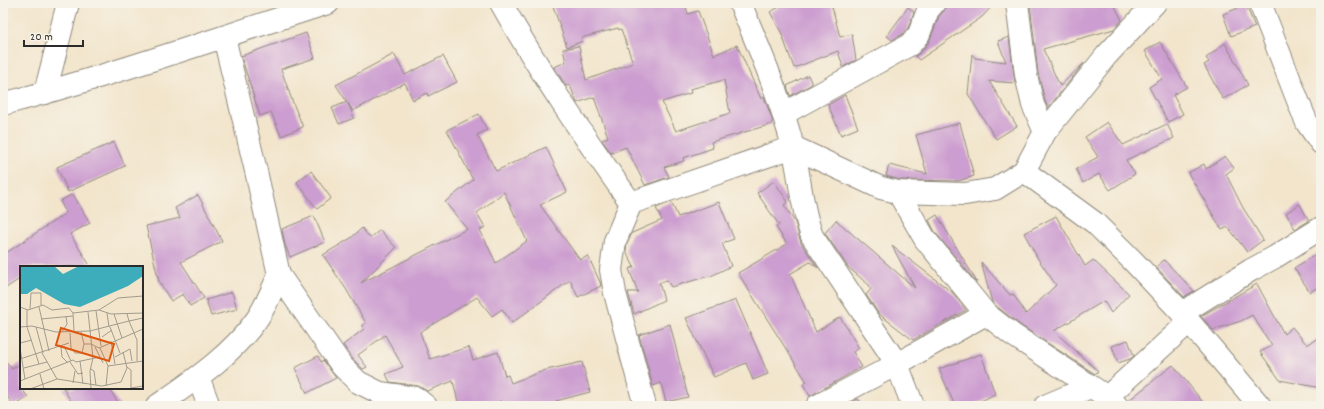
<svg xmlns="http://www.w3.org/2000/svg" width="1324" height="409" font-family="Dekko,sans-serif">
	<rect width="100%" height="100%" fill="#f7f3e8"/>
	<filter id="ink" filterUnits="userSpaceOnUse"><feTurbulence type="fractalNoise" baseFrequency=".025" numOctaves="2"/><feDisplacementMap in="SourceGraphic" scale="8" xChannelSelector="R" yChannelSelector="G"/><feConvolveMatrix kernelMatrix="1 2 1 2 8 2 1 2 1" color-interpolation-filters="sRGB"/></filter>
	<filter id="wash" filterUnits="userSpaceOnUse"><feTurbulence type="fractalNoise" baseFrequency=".012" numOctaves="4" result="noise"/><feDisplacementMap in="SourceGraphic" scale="16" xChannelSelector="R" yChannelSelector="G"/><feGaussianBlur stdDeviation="0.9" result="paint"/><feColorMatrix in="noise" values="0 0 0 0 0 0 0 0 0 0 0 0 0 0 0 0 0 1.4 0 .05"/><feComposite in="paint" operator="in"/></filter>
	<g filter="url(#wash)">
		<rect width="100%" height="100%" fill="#f2e5cc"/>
		<g id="blocks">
			<g fill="#cc9dd0" fill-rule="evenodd">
				<path d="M552 3H685L688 14 698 11 714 55 737 45 761 99 764 97 772 119V124L711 142 713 148 683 158 684 161 664 167 669 177 645 185 626 147 611 153 602 140 608 137 594 97 577 103 570 85 566 86 554 67 566 62 563 49 579 46 586 80 633 63 621 29 619 30 618 28 581 38 583 41 567 47ZM724 80 730 113 676 131 662 102 691 93 690 89Z"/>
				<path d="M787 3H831L840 37 852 34 856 60 843 67 838 51 794 68 781 32 770 12Z"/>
				<path d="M947 3H995L982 17 919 60 915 56 921 52 929 42 939 16 944 11Z"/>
				<path d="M1030 3H1113L1122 20 1114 29 1043 49 1060 86 1084 63 1048 108 1045 101 1038 73Z"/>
				<path d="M1246 5 1255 27 1231 36 1223 14Z"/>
				<path d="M908 7 914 12 908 28 903 34 892 40 887 36Z"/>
				<path d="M306 33 315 58 281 69 293 103 303 127 281 136 271 112 260 116 241 56Z"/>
				<path d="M1009 37 1015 83 989 81 1017 126 996 139 968 94 972 54 975 58 1006 62 998 41Z"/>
				<path d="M1160 42 1187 87 1173 95 1183 114 1168 122 1149 87 1162 79 1145 51Z"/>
				<path d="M1225 43 1248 85 1223 99 1204 65 1209 62 1206 58Z"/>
				<path d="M394 54 405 75 443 56 457 82 428 96 427 93 413 100 405 83 353 111 348 103 354 118 339 124 332 108 347 102 336 85Z"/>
				<path d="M808 75 812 84 790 96 787 86Z"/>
				<path d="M845 95 858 128 841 135 828 105Z"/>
				<path d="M479 114 487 130 477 135 496 171 546 147 567 192 540 205 580 260 588 256 600 282 601 286 578 297 570 280 512 323 502 309 492 316 477 297 420 332 430 359 469 347 473 360 498 352 505 376 508 375 511 383 546 370 582 362 590 392 556 401 557 406H503L501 401 483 406H459L453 381 427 391 418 386 390 382 386 374 403 367 385 335 358 355 367 367 363 369 352 358 343 345 364 329 362 325 366 323 346 289 323 255 351 238 362 228 370 238 380 230 396 248 361 283 467 229 445 202 473 180 447 130ZM504 192 527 241 496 263 480 230 485 227 477 213Z"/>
				<path d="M1107 122 1123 145 1167 124 1174 138 1126 160 1135 174 1110 190 1099 174 1083 183 1076 169 1098 157 1085 137Z"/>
				<path d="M960 123 974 176 958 181 900 180 886 176 889 165 927 174 916 135Z"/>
				<path d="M114 142 125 166 68 192 57 167Z"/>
				<path d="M1225 156 1234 168 1226 174 1242 206 1263 240 1247 252 1228 227 1222 230 1188 173 1204 164 1206 169Z"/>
				<path d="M311 171 331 198 317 209 297 182Z"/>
				<path d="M774 181 788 202 784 205 795 222 801 243 818 268 810 262 790 274 816 332 840 317 859 348 853 352 862 367 810 396 803 384 807 382 738 273 787 244 776 227 779 225 757 193Z"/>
				<path d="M73 194 90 223 70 234 91 267H21V278L3 290V255L66 213 60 201Z"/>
				<path d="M198 195 222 241 181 262 204 298 190 306 183 294 171 301 159 282 146 226 180 218 175 208Z"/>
				<path d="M671 202 678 217 719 202 734 239 722 243 731 266 709 277V276L671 287 667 280 659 283 664 300 634 314 628 292H638L629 269 634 267 626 251 627 244 632 233 662 220 656 208Z"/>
				<path d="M1300 204 1309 221 1295 229 1286 213Z"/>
				<path d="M937 215 977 282H976L935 232 929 220Z"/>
				<path d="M314 216 325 242 290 257 285 245 282 229Z"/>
				<path d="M1056 216 1085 266 1093 260 1129 294 1111 313 1104 301 1054 331 1098 371 1095 374 1020 325 995 305 992 302 981 262 1010 295 1013 294 1026 314 1056 285 1038 259 1024 233Z"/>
				<path d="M836 220 915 288 892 246 953 293 966 310 913 340 879 314 866 295 871 289 868 286 869 285 848 267 825 233Z"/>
				<path d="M1321 251V285L1310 292 1294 268Z"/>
				<path d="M1164 260 1194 291 1184 297 1156 267Z"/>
				<path d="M1257 284 1284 334 1292 327 1307 345 1321 336V388L1280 380 1260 352 1272 346 1252 315 1241 321 1213 330 1201 316Z"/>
				<path d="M232 292 237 309 211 316 206 300Z"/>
				<path d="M736 300 768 374 753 380 746 363 714 377 686 318Z"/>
				<path d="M670 324 688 397 666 402 661 383 653 386 639 335Z"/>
				<path d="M1128 340 1134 356 1130 359 1118 363 1112 346Z"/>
				<path d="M981 354 995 394 971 406H955L939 369Z"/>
				<path d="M318 356 321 362 323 360 336 378 307 393 295 368Z"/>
				<path d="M3 358 12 369 21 363V388L28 397 14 406 3 391Z"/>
				<path d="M1173 365 1206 406H1129L1128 401Z"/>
				<path d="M63 388H109L120 406H74Z"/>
				<path d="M858 399 863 406H844Z"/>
			</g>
		</g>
	</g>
	<g filter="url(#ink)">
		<use href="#blocks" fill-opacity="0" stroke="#8e887c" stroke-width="1"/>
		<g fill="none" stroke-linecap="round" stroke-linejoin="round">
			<defs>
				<g id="minor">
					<path d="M501 3C540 73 585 138 631 203"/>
					<path d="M740 3C760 50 780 97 793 147 800 176 801 207 812 236L897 364 913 406"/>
					<path d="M1017 3 1026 75 1033 105 1045 132"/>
					<path d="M1260 3 1300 106 1307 123 1321 143"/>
					<path d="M224 37 256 171 279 275 342 366 358 382 380 393 416 398 426 406"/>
					<path d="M45 93 68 3"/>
					<path d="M3 104C113 75 220 37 328 3"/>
					<path d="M783 114 911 44 919 34 928 10 934 3"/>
					<path d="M1024 171 1095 223 1134 262 1182 313 1260 406"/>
					<path d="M898 192 925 239 986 314 1013 335 1107 397 1117 406"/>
					<path d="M1182 313 1251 270 1275 257 1321 228"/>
					<path d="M198 377 209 406"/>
					<path d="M1107 397 1189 322"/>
					<path d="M157 406C193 381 231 356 257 319 266 306 272 290 279 275"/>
					<path d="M645 406 615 293 611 270 615 241 631 203 793 147 881 188 898 192 965 194 995 189 1024 171 1045 132 1106 56 1155 3"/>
					<path d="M817 406 897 364 986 314"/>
					<path d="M1045 406 1090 387"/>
				</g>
			</defs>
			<use href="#minor" stroke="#8e887c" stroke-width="24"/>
			<use href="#minor" stroke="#fff" stroke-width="22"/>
		</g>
	</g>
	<g transform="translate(20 266)">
		<rect width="123" height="123" fill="#f2e5cc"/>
		<path d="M0 0H34L43 8 59 0H123V10L108 20 60 41 44 38 16 22 7 28H0Z" fill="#3eadbb"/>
		<path fill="none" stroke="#a29b8c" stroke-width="1" d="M0 41 8 44 23 39 32 44 49 42 53 47 54 66M19 41 29 85M10 43 11 27H21V39M7 44V61L19 98M79 44 98 32 123 30M76 45 81 80M68 46 73 92 70 105 71 123M53 47 79 44 91 48 123 47M87 47 89 61M94 48 102 72M21 53 53 50M0 61 12 60 36 66 70 65 109 55 107 48M16 61 23 87M90 61 100 87M42 66 47 58 46 50M50 67 51 82 55 87H62L64 78 61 66M82 71 92 64M91 75 95 98M0 77 12 74M64 78H71L79 82 123 63M44 80 51 95M41 81 42 91 48 97M75 81 83 97M0 82 5 113M80 82 88 100 86 120M22 87 37 113M95 91 110 83 112 95M0 93 49 77M60 95 63 118M117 95V74L109 55 123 52M50 96 58 108 63 107M88 100 123 95M107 101 111 104V123M4 102 27 96M71 103 74 105 76 119M20 108 24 123M0 115 53 94 56 96 80 91M53 117 55 105M111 122 123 120M10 123 37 113 82 120 101 116 107 102 103 86"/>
		<path fill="#df570e" fill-opacity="0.15" stroke="#df570e" stroke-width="2" d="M41 62 94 78 89 95 36 79Z"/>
		<rect width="123" height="123" fill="none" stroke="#2b2b2b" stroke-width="2"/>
	</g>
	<rect width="1324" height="409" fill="none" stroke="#f7f3e8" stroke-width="16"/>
	<path d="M24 40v6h59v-6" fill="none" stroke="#2b2b2b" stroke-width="2"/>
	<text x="30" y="40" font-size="12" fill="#2b2b2b" stroke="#f7f3e8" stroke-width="3" paint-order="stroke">20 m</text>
</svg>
